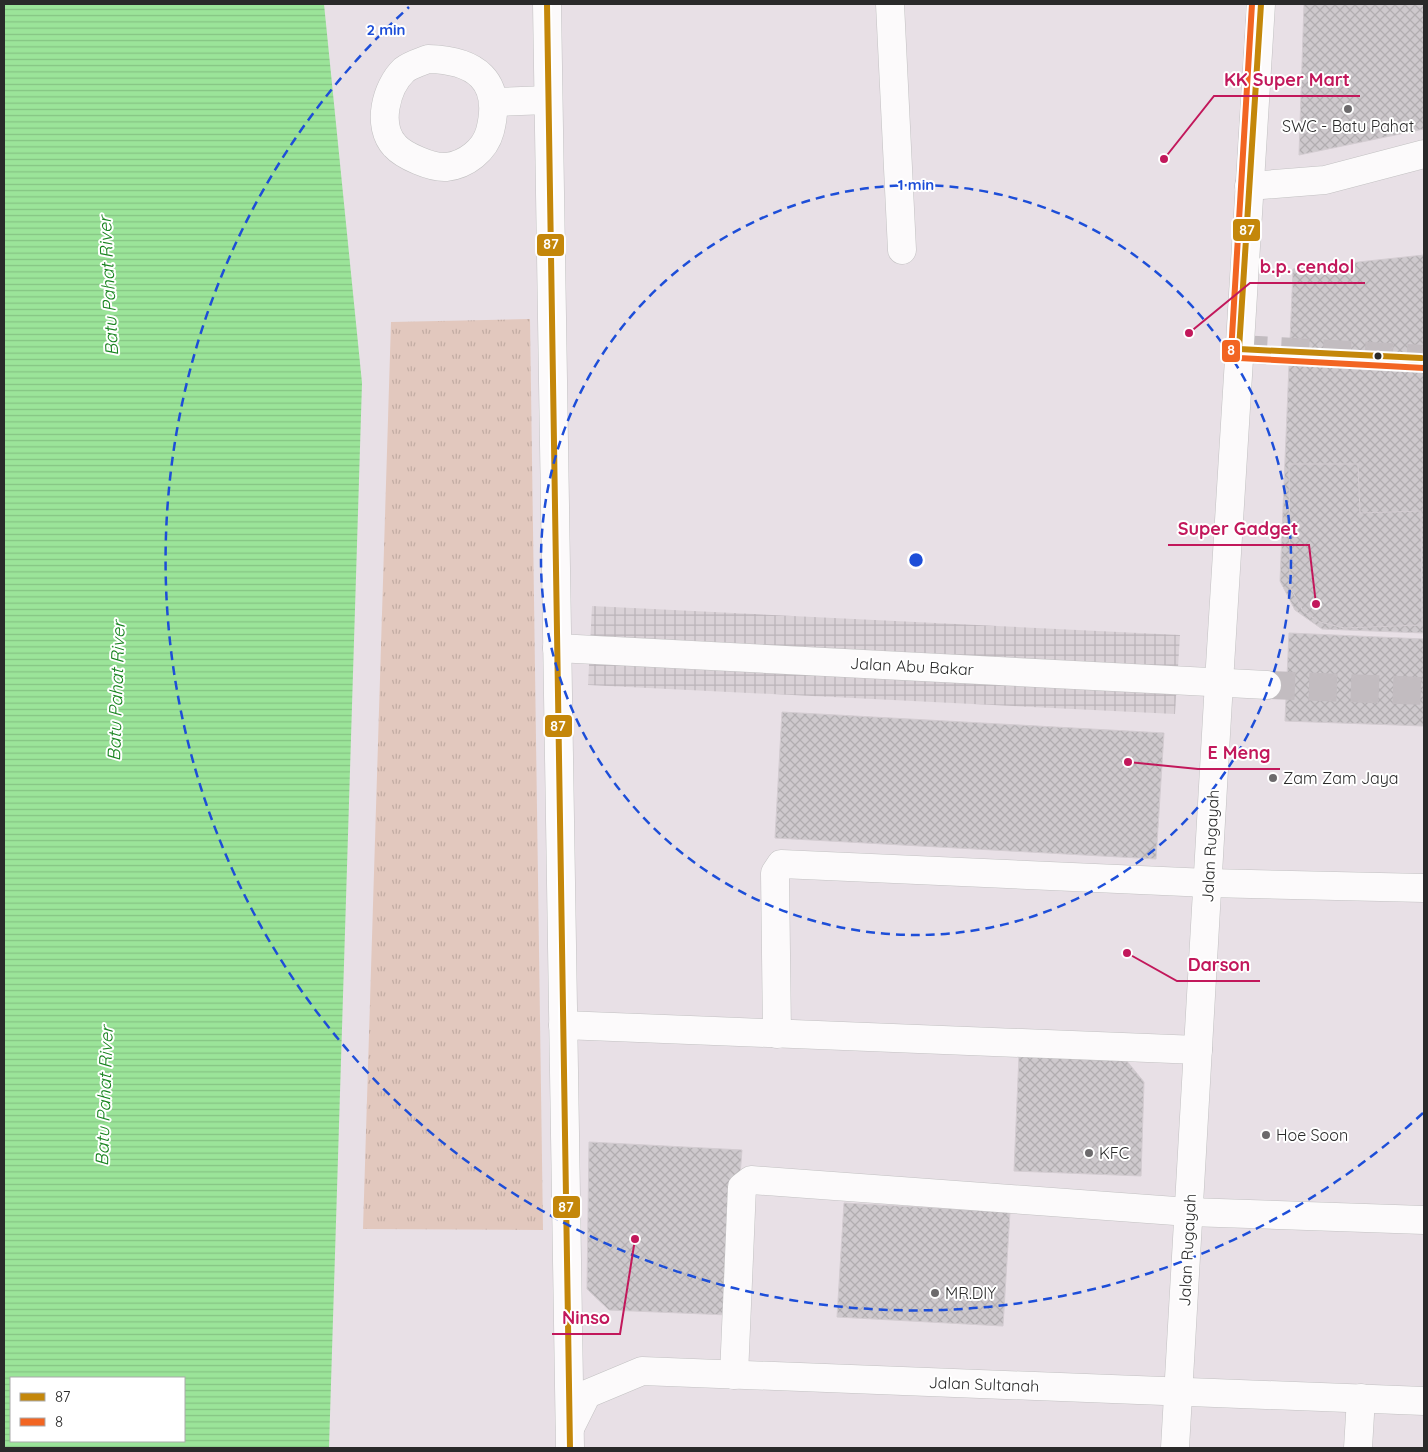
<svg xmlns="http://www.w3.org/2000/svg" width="1428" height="1452" font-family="Quicksand,sans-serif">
	<defs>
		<pattern id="park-tufts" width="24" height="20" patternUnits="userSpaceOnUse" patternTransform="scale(1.25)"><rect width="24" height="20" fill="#e2c8be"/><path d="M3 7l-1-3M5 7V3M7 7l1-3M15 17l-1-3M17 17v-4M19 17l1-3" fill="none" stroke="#c2aca3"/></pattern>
		<pattern id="plaza-grid" width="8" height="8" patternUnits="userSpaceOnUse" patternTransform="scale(1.25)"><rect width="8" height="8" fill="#dad2d7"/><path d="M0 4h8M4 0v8" fill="none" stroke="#bbb4b9"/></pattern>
		<pattern id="water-rules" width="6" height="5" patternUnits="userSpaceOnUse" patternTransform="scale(1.25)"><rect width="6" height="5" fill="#9be499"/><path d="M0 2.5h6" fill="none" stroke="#86c484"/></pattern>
		<pattern id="building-cross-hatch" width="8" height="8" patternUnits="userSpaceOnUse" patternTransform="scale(1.25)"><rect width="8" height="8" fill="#cec9cd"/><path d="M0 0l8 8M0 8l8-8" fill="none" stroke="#b1adb0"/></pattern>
	</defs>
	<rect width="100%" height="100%" fill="#e8e0e6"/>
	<path fill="url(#park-tufts)" d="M530 319 543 1230 363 1229 391 322Z"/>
	<path fill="url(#plaza-grid)" d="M592 606 1180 635 1175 714 588 685Z"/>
	<path fill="url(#water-rules)" fill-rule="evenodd" d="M4 4H324L362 383 329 1448H4ZM11 1378H184V1441H11Z"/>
	<g fill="url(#building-cross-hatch)" stroke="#d3ccd1">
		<path d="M1304 4H1424V129L1299 155Z"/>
		<path d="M1424 255V633L1322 629 1295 610 1280 581 1293 269Z"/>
		<path d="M1289 464H1358L1360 513 1421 511 1422 625 1344 628 1320 622 1303 611 1290 587Z"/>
		<path d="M1289 633 1424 639V726L1285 721Z"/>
		<path d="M782 712 1164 733 1156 859 775 838Z"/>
		<path d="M1019 1055 1126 1060 1144 1082 1141 1176 1014 1171Z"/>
		<path d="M589 1142 742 1150 729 1315 609 1310 587 1289Z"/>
		<path d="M844 1203 1010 1212 1003 1326 837 1317Z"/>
	</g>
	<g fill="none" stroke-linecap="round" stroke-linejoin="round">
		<g stroke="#c2bcc0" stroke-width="28" stroke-dasharray="28 14" stroke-linecap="butt">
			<path d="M1239 349 1424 359"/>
			<path d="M1267 685 1424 691"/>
		</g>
		<defs>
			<g id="minor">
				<path d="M547 4 570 1448"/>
				<path d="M890 4 902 250"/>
				<path d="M428 59C475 60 503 80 490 131 485 150 466 165 446 167 432 168 404 156 395 146 376 126 386 87 404 70 410 65 420 62 428 59Z"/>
				<path d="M495 102 548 100"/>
				<path d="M1249 186 1325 180 1424 154"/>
				<path d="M557 648 1267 685"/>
				<path d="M563 1025 1198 1050"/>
				<path d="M777 1034 775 873 781 864 1208 883 1424 888"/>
				<path d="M734 1375 742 1187 751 1180 1189 1212 1424 1220"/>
				<path d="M570 1428 587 1394 642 1371 1424 1401"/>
				<path d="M1175 1448 1219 682 1261 4"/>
				<path d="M1358 1448 1361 1398"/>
			</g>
		</defs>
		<use href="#minor" stroke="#c2c1c2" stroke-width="29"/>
		<use href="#minor" stroke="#fcfafb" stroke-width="28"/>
		<defs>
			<g id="bus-1">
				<path d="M547 4 570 1448"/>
				<path d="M1261 4 1239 349 1421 358"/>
			</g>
			<path id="bus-2" d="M1252 4 1231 353 1239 358 1424 368"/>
		</defs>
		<use href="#bus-1" stroke="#fff" stroke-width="10"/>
		<use href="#bus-2" stroke="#fff" stroke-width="10"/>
		<use href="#bus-1" stroke="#c4870a" stroke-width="6"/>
		<use href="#bus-2" stroke="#f26522" stroke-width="6"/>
	</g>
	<g fill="none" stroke="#1d4ed8" stroke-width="2.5" stroke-dasharray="9 6">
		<circle cx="916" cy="560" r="375"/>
		<path d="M1423 1113A750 750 0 1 1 409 7"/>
	</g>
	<g fill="#6c6a6c" stroke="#fff" stroke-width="2">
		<circle cx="1348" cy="109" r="5"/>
		<circle cx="1273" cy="778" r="5"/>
		<circle cx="1266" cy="1135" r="5"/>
		<circle cx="1089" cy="1153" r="5"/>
		<circle cx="935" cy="1293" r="5"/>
	</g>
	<circle fill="#2a2a2a" stroke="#fff" stroke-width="2" cx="1378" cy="356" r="4.5"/>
	<g text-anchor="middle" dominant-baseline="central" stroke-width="4" stroke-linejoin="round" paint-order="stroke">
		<g font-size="16" fill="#2a2a2a" stroke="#fff" text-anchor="start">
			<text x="1348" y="126" text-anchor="middle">SWC - Batu Pahat</text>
			<text x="1283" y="778">Zam Zam Jaya</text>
			<text x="1276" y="1135">Hoe Soon</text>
			<text x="1099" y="1153">KFC</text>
			<text x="945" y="1293">MR.DIY</text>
		</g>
		<g font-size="16" fill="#2a2a2a" stroke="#fff">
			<text transform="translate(912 666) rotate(3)">Jalan Abu Bakar</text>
			<text transform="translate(1210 846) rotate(-87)">Jalan Rugayah</text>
			<text transform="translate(1187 1250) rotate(-87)">Jalan Rugayah</text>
			<text transform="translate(984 1384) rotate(2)">Jalan Sultanah</text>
		</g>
		<g font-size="18" font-style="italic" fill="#17831e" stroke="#fff">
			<text transform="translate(108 286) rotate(-93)">Batu Pahat River</text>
			<text transform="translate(116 691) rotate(-88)">Batu Pahat River</text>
			<text transform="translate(104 1096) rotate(-88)">Batu Pahat River</text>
		</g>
	</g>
	<circle cx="916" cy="560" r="8" fill="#1d4ed8" stroke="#fff" stroke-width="2.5"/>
	<g font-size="15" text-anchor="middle" font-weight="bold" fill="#1d4ed8" stroke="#fff" stroke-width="4" stroke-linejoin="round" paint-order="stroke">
		<text x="386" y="35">2 min</text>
		<text x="916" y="190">1 min</text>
	</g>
	<path fill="none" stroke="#c2185b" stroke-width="2" d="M1164 159L1214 96H1360M1189 333L1250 283H1365M1316 604L1309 545H1168M1128 762L1198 769H1280M1127 953L1177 981H1260M635 1239L620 1334H552"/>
	<g fill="#c2185b" stroke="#fff" stroke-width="2">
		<circle cx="1164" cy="159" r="5"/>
		<circle cx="1189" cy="333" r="5"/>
		<circle cx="1316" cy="604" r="5"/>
		<circle cx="1128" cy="762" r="5"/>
		<circle cx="1127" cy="953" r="5"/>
		<circle cx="635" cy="1239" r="5"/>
	</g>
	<g font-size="18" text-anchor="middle" font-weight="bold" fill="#c2185b" stroke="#fff" stroke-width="4" stroke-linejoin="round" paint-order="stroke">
		<text x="1287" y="86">KK Super Mart</text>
		<text x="1307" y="273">b.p. cendol</text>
		<text x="1238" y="535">Super Gadget</text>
		<text x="1239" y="759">E Meng</text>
		<text x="1219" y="971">Darson</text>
		<text x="586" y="1324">Ninso</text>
	</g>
	<g stroke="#fff" stroke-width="2">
		<rect x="1232" y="218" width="29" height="24" rx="5" fill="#c4870a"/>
		<rect x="536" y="233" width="29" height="24" rx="5" fill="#c4870a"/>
		<rect x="1221" y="339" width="20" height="24" rx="5" fill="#f26522"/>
		<rect x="544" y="714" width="29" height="24" rx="5" fill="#c4870a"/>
		<rect x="552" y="1195" width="29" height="24" rx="5" fill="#c4870a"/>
	</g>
	<g font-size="14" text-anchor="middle" font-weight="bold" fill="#fff">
		<text x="1247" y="235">87</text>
		<text x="551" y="249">87</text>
		<text x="1231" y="355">8</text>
		<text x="558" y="731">87</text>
		<text x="566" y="1212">87</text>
	</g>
	<rect width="1428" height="1452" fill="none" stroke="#2a2a2a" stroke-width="10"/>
	<rect x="10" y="1377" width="175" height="65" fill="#ffffff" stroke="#aaaaaa"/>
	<rect x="20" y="1393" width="25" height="8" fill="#c4870a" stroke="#aaaaaa"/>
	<text x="55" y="1402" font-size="15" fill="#2a2a2a">87</text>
	<rect x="20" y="1418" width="25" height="8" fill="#f26522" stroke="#aaaaaa"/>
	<text x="55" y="1427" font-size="15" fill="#2a2a2a">8</text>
</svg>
